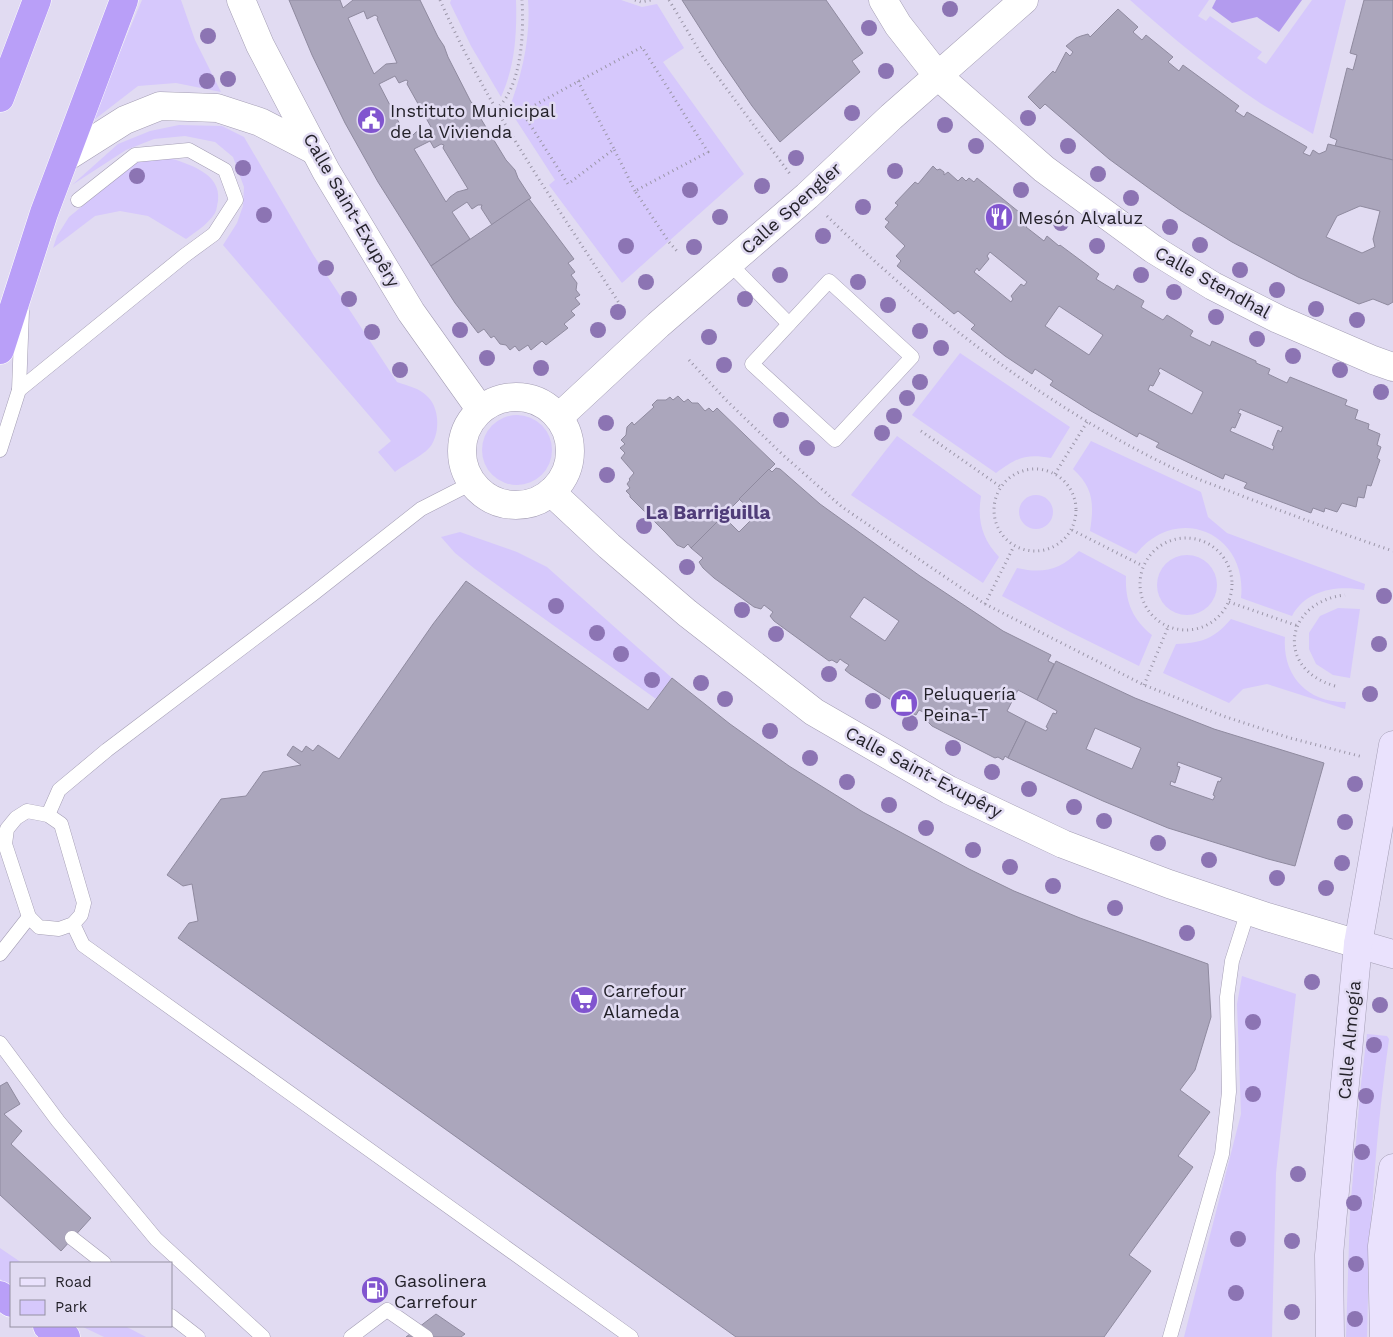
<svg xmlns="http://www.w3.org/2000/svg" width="1393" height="1337" font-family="'Work Sans',sans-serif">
	<rect width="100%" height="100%" fill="#e1dbf2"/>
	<g fill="#d6c8fc">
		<path d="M142 0H181L195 40 221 92 176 83 138 86 90 123Z"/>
		<path d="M451 0H516C517 34 515 66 501 97L471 46 450 3Z"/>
		<path d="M528 0H621L642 7 657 4 684 48 663 62 744 174 622 283 549 185 555 180 509 109C522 75 531 37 528 0Z"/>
		<path d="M1130 0H1209L1198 16 1206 21 1210 16 1262 52 1257 58 1266 64 1312 0H1346L1313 134C1296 124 1278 114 1260 103 1214 72 1171 37 1130 0Z"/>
		<path d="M179 125 222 126 244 137 314 256 397 382C408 386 420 388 428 397 440 409 440 434 430 447 425 454 402 466 395 472L378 452 391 441 223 245 237 223 243 206 244 187 233 157 215 142 185 136 154 139 126 150 72 185 118 144 150 131Z"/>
		<path d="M167 157C188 164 222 173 218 201 217 205 217 209 215 213 208 224 197 231 186 239L148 216 120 211 95 216 53 248 57 236 69 217 136 162Z"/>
		<path d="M960 353 1070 427 1051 458C1025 453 1017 458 996 473L912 415Z"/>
		<circle cx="517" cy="450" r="35"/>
		<path d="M897 436 981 496C977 520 982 539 999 557L983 583 851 495Z"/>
		<path d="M1091 441 1201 492 1208 517 1227 533 1365 584 1364 590C1337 585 1306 590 1292 616L1241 598C1248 532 1176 503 1136 554L1090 531C1094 505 1094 488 1073 469Z"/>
		<circle cx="1036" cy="512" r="17"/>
		<path d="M460 532 517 552 547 567 672 678 656 699 475 569 455 553 441 537Z"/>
		<path d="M1079 551 1126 576C1125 601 1132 619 1152 635L1139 666 1070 632 1002 596 1017 568C1043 574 1060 570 1079 551Z"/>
		<circle cx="1187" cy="585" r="30"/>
		<path d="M1338 608 1360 609 1350 678 1333 675 1316 664 1309 649V633L1320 616Z"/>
		<path d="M1231 619 1285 637C1282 675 1307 703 1346 702L1345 709 1267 684 1243 689 1229 703 1163 673 1176 644C1201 643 1214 639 1231 619Z"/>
		<path d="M1242 976 1296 994 1276 1173 1272 1337H1184L1241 1114 1237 1004Z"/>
		<path d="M1367 1034 1387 1036 1389 1039C1375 1140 1369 1235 1367 1337H1346L1350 1211 1361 1084Z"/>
		<path d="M0 1248 22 1263H11V1287L0 1279Z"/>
		<path d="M81 1326H125L146 1337H104Z"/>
	</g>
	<path fill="#b39bee" d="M1216 0H1302L1279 32 1257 17 1232 23 1212 8Z"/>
	<g fill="#aba6bc" stroke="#8f8a9f" fill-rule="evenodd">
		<path d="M289 0H340L343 8 353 0H420L438 37 444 46 448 57 471 102 477 107 481 119 506 160 515 170 518 178 531 198 492 225 481 208 482 205H478L472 209 467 202 452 212 470 239 431 266 378 182 345 123 312 55ZM364 11 367 19 375 15 378 17 377 19 397 63 386 64 374 74 348 18ZM395 76 399 83 406 80 408 81 407 84 431 127 416 132 408 140 379 84ZM430 141 434 148 441 144 444 145 443 148 468 189 457 192 450 197 446 202 414 149Z"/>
		<path d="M682 0H826L863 53 852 61 860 72 780 142 752 106 719 58Z"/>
		<path d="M1364 0H1393V160L1335 146 1337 140 1330 137 1347 68 1353 70 1357 55 1350 53Z"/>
		<path d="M1118 9 1138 27 1133 32 1142 40 1146 35 1173 57 1168 62 1179 71 1183 65 1239 106 1235 111 1244 117 1247 112 1307 147 1303 153 1310 156 1313 150 1319 154 1326 151 1328 144 1393 160V302L1388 305 1373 299 1359 304 1298 277 1232 242 1180 210 1150 189 1109 159 1045 104 1040 109 1028 97 1053 71 1055 73 1066 52 1070 56 1073 52 1066 46 1076 38 1081 36 1088 34 1090 37ZM1360 206 1380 211 1373 239 1375 247 1362 253 1326 237 1337 216Z"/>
		<path d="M933 166 937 170 940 169 944 172V175L948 172 958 181 962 177 966 181 969 178 974 182 977 178 1019 212 1018 213 1030 223 1026 227 1044 241 1047 236 1059 246 1060 245 1099 274 1096 279 1114 290 1117 285 1144 301 1141 307 1163 320 1167 315 1193 331 1190 336 1210 346 1212 341 1256 361V363L1270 369 1268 374 1287 383 1290 377 1347 400 1345 405 1358 410 1355 419 1369 424 1368 429 1380 434 1377 445 1381 447 1377 458 1380 460 1371 486 1367 485 1364 498 1358 497 1356 507 1342 503 1337 512 1325 508 1324 512 1313 508 1311 513 1244 488 1247 483 1225 474 1223 479 1156 447 1159 443 1139 433 1137 437 1091 411 1050 385 1053 381 1035 369 1032 374 1005 356 971 329 975 325 958 311 954 314 897 266 901 261 896 256 905 246 885 227 889 222 885 219 898 205 895 203 915 182 918 184ZM990 252 1027 282 1024 286 1021 284 1011 296 1013 299 1011 302 974 272 977 268 979 271 989 259 987 256ZM1059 306 1103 335 1089 355 1045 326ZM1160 368 1203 392 1192 414 1148 390 1150 385 1153 386 1160 373 1158 371ZM1240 409 1283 427 1281 432 1278 430 1272 445 1274 446 1273 450 1230 431 1232 427 1235 428 1241 414 1238 413Z"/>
		<path d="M529 199 574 259 568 263 575 272 571 275 577 283 576 290 580 295 575 298 580 304 571 311 575 315 564 324 568 328 546 345 542 341 531 350 528 345 519 351 515 346 510 350 506 345 500 344 494 336 491 338 484 329 478 333 455 303 431 266Z"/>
		<path d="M678 396 684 402 688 399 692 403H698L705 411 709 408 713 412 717 408 775 464 691 548 688 544 684 548 677 545 666 533 630 497V495L626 491 630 488 627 484 630 480 629 479 634 473 621 458 625 453 620 448 625 444 621 440 626 435 627 427 632 422 634 425 654 407 652 405 657 400H666L670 397 673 400Z"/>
		<path d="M776 468 780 469 820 504 920 576 1003 631 1051 655 1048 661 1054 664 1037 700 1018 690 1007 711 1026 721 1008 758 1005 756 1003 760 998 757 995 758 932 726 926 720 929 715 919 710 916 715 910 712 850 674 845 670 849 665 844 662 840 659 837 663 832 660 829 661 774 621 770 616 773 612 764 605 761 609 754 607 714 578 703 568 699 562 703 558 691 548 723 516 739 532 756 515 739 499 769 469 772 472ZM864 597 899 621 885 641 850 617Z"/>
		<path d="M466 581 648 710 672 678 730 724 789 766 863 812 969 869 1014 891 1080 918 1208 964 1211 1017 1195 1070 1180 1090 1210 1112 1178 1156 1193 1167 1129 1255 1151 1271 1104 1337H736L178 938 189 923 198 921 192 884 183 886 167 875 221 799 246 796 263 772 301 765 287 755 293 746 302 752 306 746 313 751 318 745 339 759 433 624Z"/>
		<path d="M1056 661 1135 698 1214 729 1324 763 1295 866 1268 859 1168 828 1103 801 1008 758 1026 721 1046 731 1048 728 1046 727 1053 713 1056 714 1057 711 1037 700ZM1095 728 1141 748 1132 769 1086 749ZM1178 762 1222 778 1220 782 1218 781 1213 795 1215 796 1213 800 1170 785 1171 781 1175 783 1180 767 1177 766Z"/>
		<path d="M7 1082 20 1104 4 1114 22 1131 11 1144 91 1218 61 1251 0 1195V1086Z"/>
		<path d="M436 1314 465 1334 461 1337H406Z"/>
	</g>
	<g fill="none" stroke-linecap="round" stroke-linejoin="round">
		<defs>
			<g id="lane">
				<path d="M729 263 789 324"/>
				<path d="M829 281 912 357 835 440 752 364Z"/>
				<path d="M19 390 22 311"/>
				<path d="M0 450 19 390 184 256 214 234 236 200 225 170 189 150 135 155 78 200"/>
				<path d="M27 811 48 815 61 824 84 903 81 915 73 924 59 929 39 927 29 917 5 844 7 829 16 818Z"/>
				<path d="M48 815 59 790 107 750 313 594 421 509 472 483"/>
				<path d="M73 924 83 945 631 1337"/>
				<path d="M0 954 29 917"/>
				<path d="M0 1043 58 1121 156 1239 263 1337"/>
				<path d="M72 1238 104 1263"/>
				<path d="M171 1316 198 1337"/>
				<path d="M351 1337 387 1310 426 1337"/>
				<path d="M1170 1337 1222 1154 1229 1092 1227 997 1232 961 1248 911"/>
			</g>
			<g id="street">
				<path d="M241 0 260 45 326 171 411 312 480 409"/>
				<path d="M883 0 898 25 938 76 1044 169 1153 249 1213 286 1278 319 1373 360 1393 367"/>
				<path d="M65 158 125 120 160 106 217 108 260 122 316 151"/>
				<circle cx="516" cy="451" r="54"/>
				<path d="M559 417 658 325 807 196 891 117 1024 0"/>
				<path d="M551 492 609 546 687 613 814 712 949 790 1063 844 1169 884 1267 917 1358 944"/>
			</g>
			<g id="secondary">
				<path d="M1358 944 1393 954"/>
				<path d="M1330 1337 1329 1255 1358 944 1393 745"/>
				<path d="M1384 1337 1382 1246 1393 1168"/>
			</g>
			<g id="highway">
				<path d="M0 98 37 0"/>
				<path d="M0 350 44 213 124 0"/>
				<path d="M0 1295 11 1303"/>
				<path d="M47 1326 66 1337"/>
			</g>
		</defs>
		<use href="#lane" stroke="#a49eb4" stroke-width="15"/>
		<use href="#street" stroke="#a49eb4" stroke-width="29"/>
		<use href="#secondary" stroke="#a49eb4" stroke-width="29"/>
		<use href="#highway" stroke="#fff" stroke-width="29"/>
		<g stroke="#9b96a8" stroke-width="3" stroke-dasharray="1 4" stroke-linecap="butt">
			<path d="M440 0C487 107 556 204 619 303"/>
			<path d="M635 0 641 2 651 0"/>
			<path d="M669 0 703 57 790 174"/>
			<path d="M578 81 614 149"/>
			<path d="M496 109C522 88 524 32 522 0"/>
			<path d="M635 191 614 149 568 184 522 112 642 47 708 152 635 191 669 242 677 251"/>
			<path d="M827 216C930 317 1047 408 1177 470 1196 479 1217 486 1237 494 1289 514 1340 533 1393 551"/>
			<path d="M689 360 726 400 783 455 842 507 985 604 1144 685 1223 716 1290 738 1363 757"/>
			<path d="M921 431 1001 487"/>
			<circle cx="1035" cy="510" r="41"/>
			<path d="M1055 474 1087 422"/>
			<path d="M1072 530 1143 566"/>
			<circle cx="1186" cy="584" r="46"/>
			<path d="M1229 602 1298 626"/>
			<path d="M985 604 1014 546"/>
			<path d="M1144 685 1168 627"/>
			<path d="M1335 686C1275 669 1284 602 1345 595"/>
		</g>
		<use href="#lane" stroke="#fff" stroke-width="14"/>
		<use href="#street" stroke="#fff" stroke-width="28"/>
		<use href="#secondary" stroke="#eae2fd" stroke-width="28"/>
		<use href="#highway" stroke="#b99ff8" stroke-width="28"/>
	</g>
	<g fill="#8c74b3">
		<circle cx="950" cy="9" r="8"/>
		<circle cx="869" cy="28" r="8"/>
		<circle cx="208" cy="36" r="8"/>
		<circle cx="886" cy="71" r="8"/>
		<circle cx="228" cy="79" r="8"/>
		<circle cx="207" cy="81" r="8"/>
		<circle cx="852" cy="113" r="8"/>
		<circle cx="1028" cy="118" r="8"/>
		<circle cx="945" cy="125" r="8"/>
		<circle cx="976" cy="146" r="8"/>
		<circle cx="1068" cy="146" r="8"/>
		<circle cx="796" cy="158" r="8"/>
		<circle cx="243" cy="168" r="8"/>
		<circle cx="895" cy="171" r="8"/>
		<circle cx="1098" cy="174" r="8"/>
		<circle cx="137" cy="176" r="8"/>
		<circle cx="762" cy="186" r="8"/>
		<circle cx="690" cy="190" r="8"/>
		<circle cx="1021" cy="190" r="8"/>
		<circle cx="1131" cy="198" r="8"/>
		<circle cx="863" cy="207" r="8"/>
		<circle cx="264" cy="215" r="8"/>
		<circle cx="720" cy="217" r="8"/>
		<circle cx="1061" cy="223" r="8"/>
		<circle cx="1170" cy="227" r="8"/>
		<circle cx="823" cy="236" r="8"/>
		<circle cx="1200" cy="245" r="8"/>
		<circle cx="626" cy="246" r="8"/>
		<circle cx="1097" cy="246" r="8"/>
		<circle cx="694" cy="247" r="8"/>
		<circle cx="326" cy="268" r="8"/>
		<circle cx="1240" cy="270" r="8"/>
		<circle cx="780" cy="275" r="8"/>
		<circle cx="1141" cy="275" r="8"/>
		<circle cx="646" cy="282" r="8"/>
		<circle cx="858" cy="282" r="8"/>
		<circle cx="1277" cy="290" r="8"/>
		<circle cx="1174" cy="292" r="8"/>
		<circle cx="349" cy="299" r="8"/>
		<circle cx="745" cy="299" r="8"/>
		<circle cx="888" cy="305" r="8"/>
		<circle cx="1316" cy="309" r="8"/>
		<circle cx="618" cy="312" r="8"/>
		<circle cx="1216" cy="317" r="8"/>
		<circle cx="1357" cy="320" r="8"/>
		<circle cx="460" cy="330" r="8"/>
		<circle cx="598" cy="330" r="8"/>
		<circle cx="920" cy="331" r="8"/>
		<circle cx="372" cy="332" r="8"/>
		<circle cx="709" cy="337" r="8"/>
		<circle cx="1257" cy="339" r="8"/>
		<circle cx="941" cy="348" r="8"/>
		<circle cx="1293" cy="356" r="8"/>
		<circle cx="487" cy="358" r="8"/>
		<circle cx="724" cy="365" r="8"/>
		<circle cx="541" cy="368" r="8"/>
		<circle cx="400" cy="370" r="8"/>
		<circle cx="1340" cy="370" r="8"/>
		<circle cx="920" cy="382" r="8"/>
		<circle cx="1381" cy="392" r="8"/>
		<circle cx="907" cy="398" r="8"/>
		<circle cx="894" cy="416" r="8"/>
		<circle cx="781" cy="420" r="8"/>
		<circle cx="606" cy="423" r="8"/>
		<circle cx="882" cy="433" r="8"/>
		<circle cx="807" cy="448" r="8"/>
		<circle cx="607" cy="475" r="8"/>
		<circle cx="644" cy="526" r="8"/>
		<circle cx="687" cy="567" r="8"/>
		<circle cx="1384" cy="596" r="8"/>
		<circle cx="556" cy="606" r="8"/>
		<circle cx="742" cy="610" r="8"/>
		<circle cx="597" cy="633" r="8"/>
		<circle cx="776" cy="634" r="8"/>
		<circle cx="1379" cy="644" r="8"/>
		<circle cx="621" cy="654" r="8"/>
		<circle cx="829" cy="674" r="8"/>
		<circle cx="652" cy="680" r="8"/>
		<circle cx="701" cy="683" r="8"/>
		<circle cx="1370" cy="694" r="8"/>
		<circle cx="725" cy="699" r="8"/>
		<circle cx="873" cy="701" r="8"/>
		<circle cx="910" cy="723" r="8"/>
		<circle cx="770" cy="731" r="8"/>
		<circle cx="953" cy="748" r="8"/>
		<circle cx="810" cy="758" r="8"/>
		<circle cx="992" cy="772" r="8"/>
		<circle cx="847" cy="782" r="8"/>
		<circle cx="1355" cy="784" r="8"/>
		<circle cx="1029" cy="789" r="8"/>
		<circle cx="889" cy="805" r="8"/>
		<circle cx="1074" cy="807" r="8"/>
		<circle cx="1104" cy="821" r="8"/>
		<circle cx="1345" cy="822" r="8"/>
		<circle cx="926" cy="828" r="8"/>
		<circle cx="1158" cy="843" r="8"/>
		<circle cx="973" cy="850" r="8"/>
		<circle cx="1209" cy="860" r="8"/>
		<circle cx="1342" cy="863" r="8"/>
		<circle cx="1010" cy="867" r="8"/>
		<circle cx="1277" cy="878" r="8"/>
		<circle cx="1053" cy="886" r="8"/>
		<circle cx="1326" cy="888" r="8"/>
		<circle cx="1115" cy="908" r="8"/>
		<circle cx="1187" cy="933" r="8"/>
		<circle cx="1312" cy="982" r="8"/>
		<circle cx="1380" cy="1005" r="8"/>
		<circle cx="1253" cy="1022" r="8"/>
		<circle cx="1374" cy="1045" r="8"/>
		<circle cx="1253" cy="1094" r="8"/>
		<circle cx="1366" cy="1096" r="8"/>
		<circle cx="1362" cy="1152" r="8"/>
		<circle cx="1298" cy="1174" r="8"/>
		<circle cx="1354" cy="1203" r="8"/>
		<circle cx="1238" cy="1239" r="8"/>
		<circle cx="1292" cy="1241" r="8"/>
		<circle cx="1356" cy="1264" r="8"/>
		<circle cx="1236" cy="1293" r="8"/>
		<circle cx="1292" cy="1312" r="8"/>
		<circle cx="1355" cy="1319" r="8"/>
	</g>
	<defs>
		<symbol id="civic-disc" viewBox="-11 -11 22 22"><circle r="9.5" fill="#8155cf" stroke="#e1dbf2"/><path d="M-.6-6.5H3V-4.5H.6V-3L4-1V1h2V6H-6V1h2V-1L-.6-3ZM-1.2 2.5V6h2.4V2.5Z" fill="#fff"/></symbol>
		<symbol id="restaurant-disc" viewBox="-11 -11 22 22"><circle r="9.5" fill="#8155cf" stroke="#e1dbf2"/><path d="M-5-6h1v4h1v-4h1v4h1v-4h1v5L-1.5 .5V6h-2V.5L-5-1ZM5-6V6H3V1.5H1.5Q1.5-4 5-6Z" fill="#fff"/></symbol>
		<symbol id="shop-disc" viewBox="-11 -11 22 22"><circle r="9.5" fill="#8155cf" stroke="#e1dbf2"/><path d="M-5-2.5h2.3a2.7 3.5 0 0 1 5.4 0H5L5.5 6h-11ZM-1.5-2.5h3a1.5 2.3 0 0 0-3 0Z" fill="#fff"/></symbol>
		<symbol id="supermarket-disc" viewBox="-11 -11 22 22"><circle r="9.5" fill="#8155cf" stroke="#e1dbf2"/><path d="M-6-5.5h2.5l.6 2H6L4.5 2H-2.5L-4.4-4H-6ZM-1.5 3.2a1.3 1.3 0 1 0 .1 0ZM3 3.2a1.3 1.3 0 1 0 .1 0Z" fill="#fff"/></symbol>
		<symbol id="fuel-disc" viewBox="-11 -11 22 22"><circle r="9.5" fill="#8155cf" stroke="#e1dbf2"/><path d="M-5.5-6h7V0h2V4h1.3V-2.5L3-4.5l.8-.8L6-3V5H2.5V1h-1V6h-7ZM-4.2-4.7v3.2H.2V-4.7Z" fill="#fff"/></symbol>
	</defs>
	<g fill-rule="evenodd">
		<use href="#civic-disc" x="355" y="104" width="32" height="32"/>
		<use href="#restaurant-disc" x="983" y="201" width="32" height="32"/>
		<use href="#shop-disc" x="888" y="687" width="32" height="32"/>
		<use href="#supermarket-disc" x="568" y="984" width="32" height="32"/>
		<use href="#fuel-disc" x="359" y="1274" width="32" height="32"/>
	</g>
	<g text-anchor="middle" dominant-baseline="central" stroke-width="5" stroke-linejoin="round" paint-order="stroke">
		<g font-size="18" fill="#24222a" stroke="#e1dbf2" text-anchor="start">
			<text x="390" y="110">Instituto Municipal<tspan x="390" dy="21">de la Vivienda</tspan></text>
			<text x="1018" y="217">Mesón Alvaluz</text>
			<text x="923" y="693">Peluquería<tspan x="923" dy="21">Peina-T</tspan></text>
			<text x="603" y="990">Carrefour<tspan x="603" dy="21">Alameda</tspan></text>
			<text x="394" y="1280">Gasolinera<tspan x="394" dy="21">Carrefour</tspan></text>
		</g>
		<g font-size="18" fill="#24222a" stroke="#e1dbf2">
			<text transform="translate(791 208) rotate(-42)">Calle Spengler</text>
			<text transform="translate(352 210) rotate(60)">Calle Saint-Exupêry</text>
			<text transform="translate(1213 282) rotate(29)">Calle Stendhal</text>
			<text transform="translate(924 772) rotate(28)">Calle Saint-Exupêry</text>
			<text transform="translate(1349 1040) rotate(-85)">Calle Almogía</text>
		</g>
		<g font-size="19" font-weight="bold" fill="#513e7a" stroke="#e1dbf2">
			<text x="708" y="512">La Barriguilla</text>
		</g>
	</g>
	<rect x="10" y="1262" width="162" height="65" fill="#e1dbf2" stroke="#9591a2"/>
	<rect x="20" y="1278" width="25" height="8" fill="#eae2fd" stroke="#9591a2"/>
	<text x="55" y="1287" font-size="15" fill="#24222a">Road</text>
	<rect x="20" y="1300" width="25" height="15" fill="#d6c8fc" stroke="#9591a2"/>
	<text x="55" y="1312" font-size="15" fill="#24222a">Park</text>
</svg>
